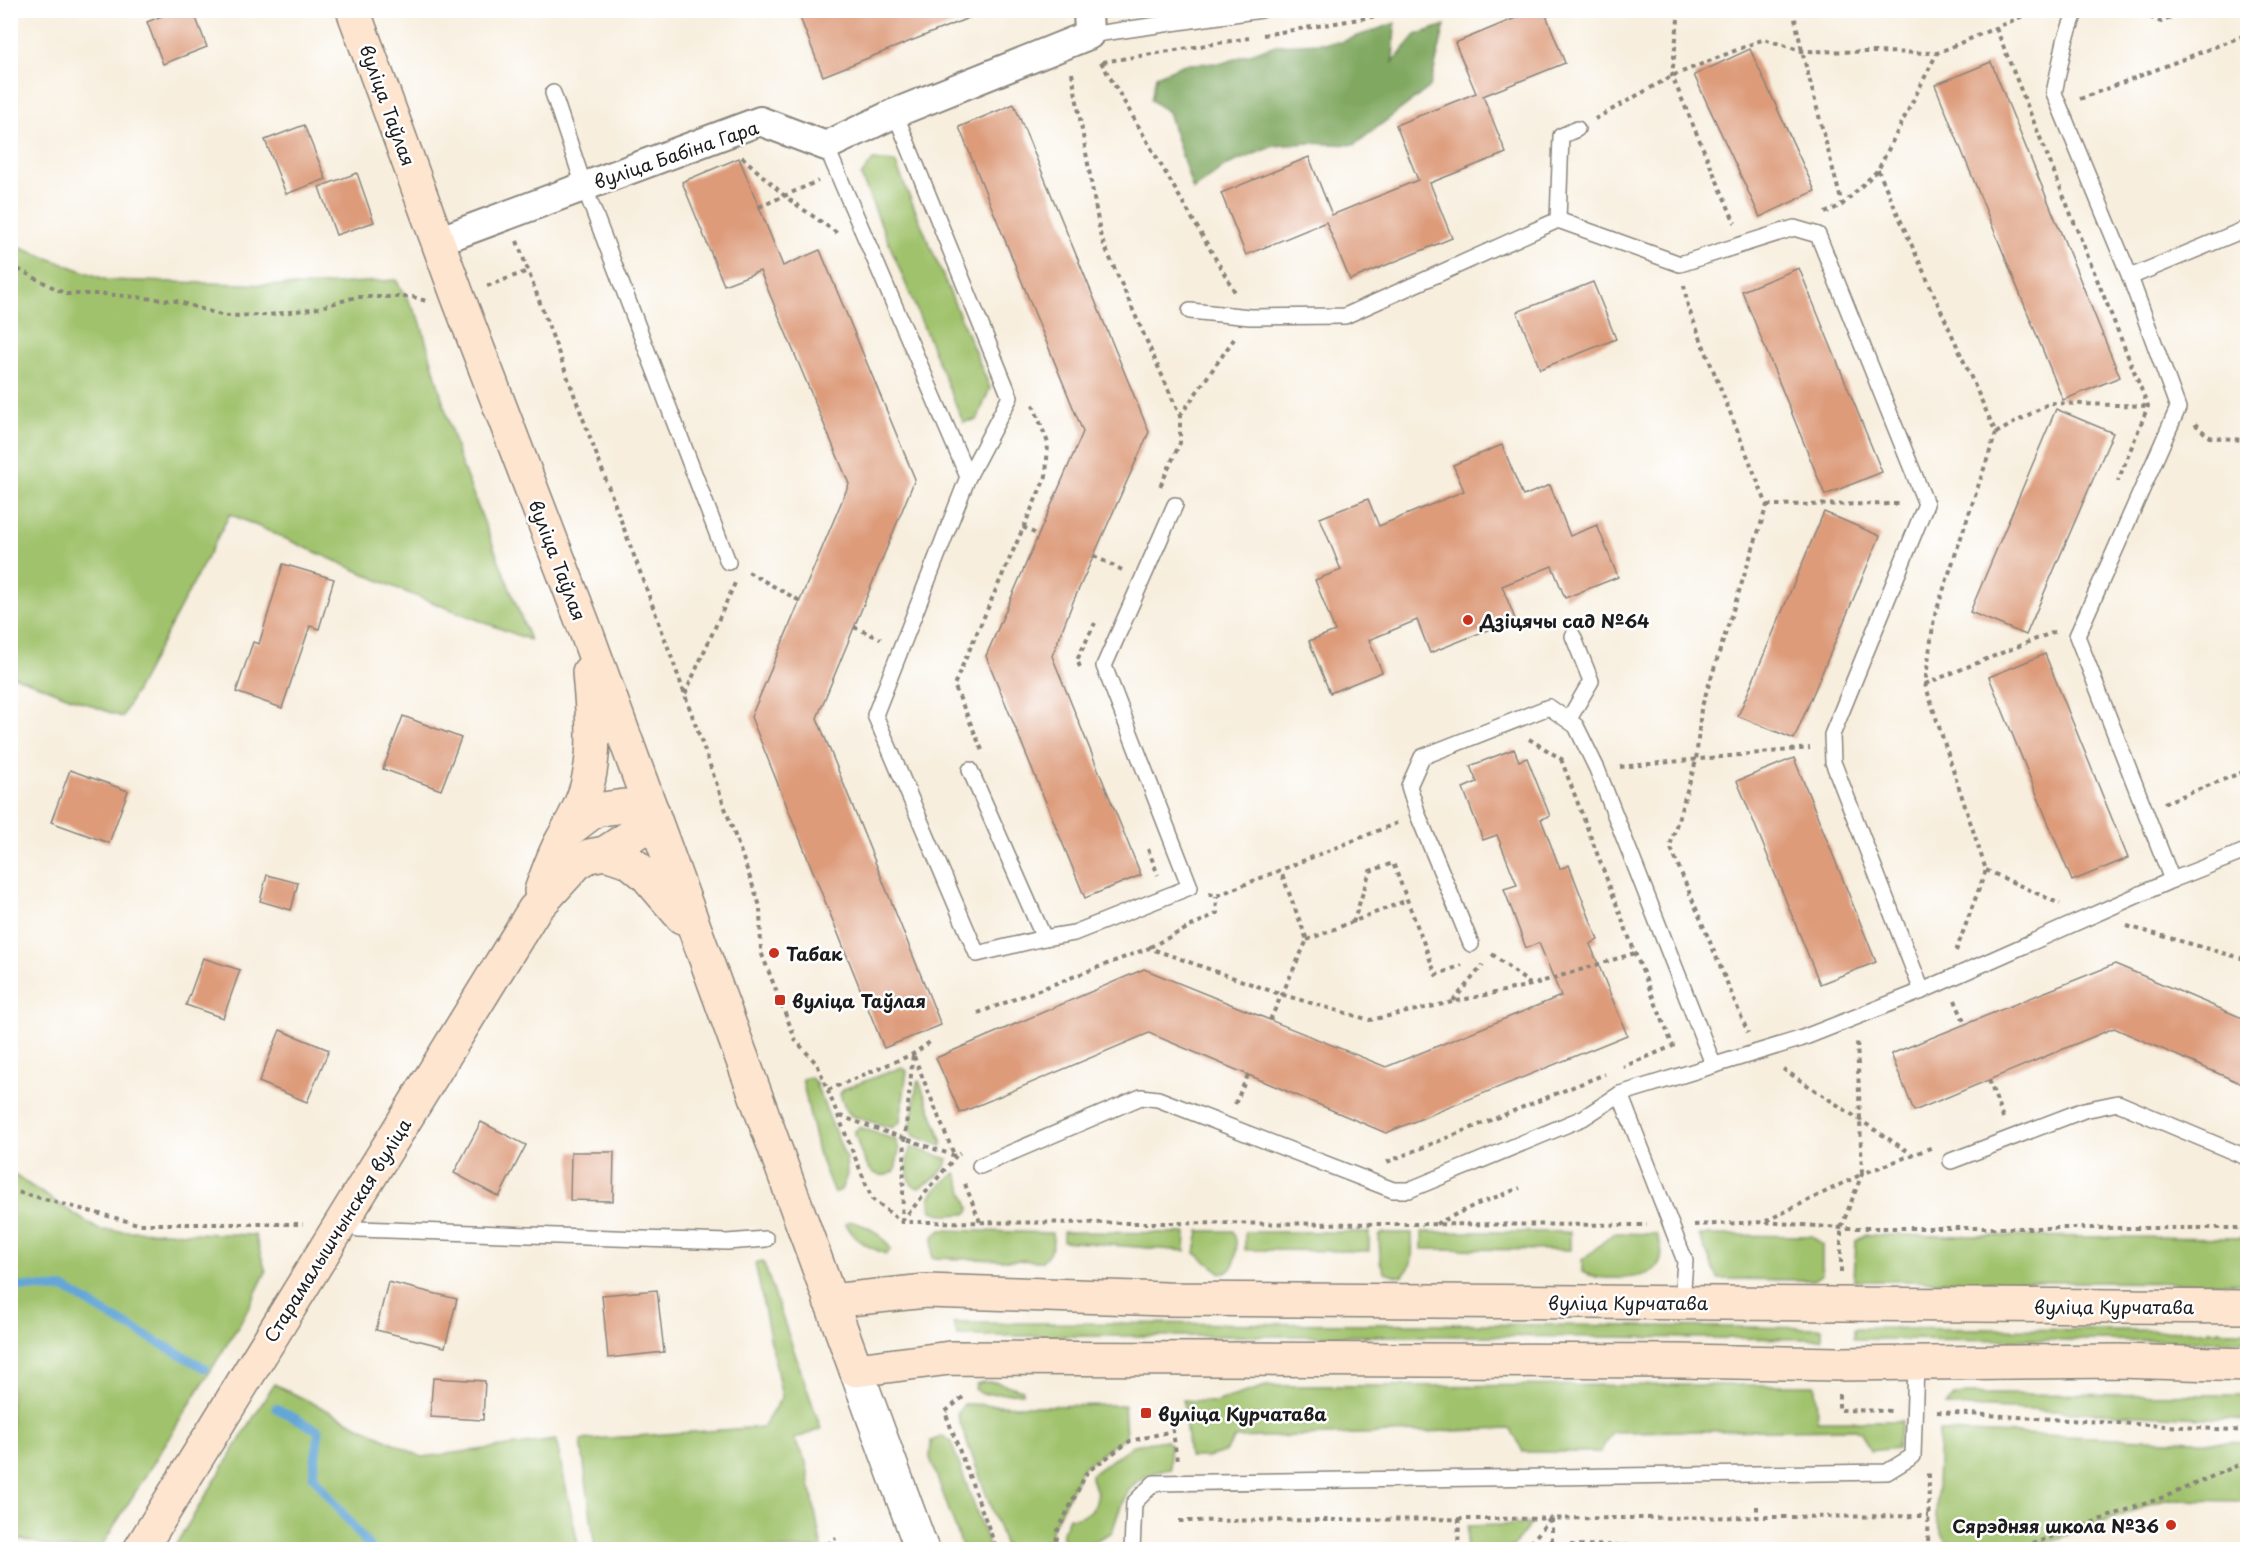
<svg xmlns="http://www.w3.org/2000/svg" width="2258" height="1560" font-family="'Playpen Sans',sans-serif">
	<rect width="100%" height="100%" fill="#fff"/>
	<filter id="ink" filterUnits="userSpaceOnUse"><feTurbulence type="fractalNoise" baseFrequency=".0167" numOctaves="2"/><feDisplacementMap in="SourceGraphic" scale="12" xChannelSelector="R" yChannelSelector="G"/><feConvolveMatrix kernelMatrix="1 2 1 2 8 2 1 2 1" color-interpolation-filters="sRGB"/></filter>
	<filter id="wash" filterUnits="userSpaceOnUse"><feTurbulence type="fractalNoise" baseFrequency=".008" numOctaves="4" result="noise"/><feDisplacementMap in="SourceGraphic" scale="24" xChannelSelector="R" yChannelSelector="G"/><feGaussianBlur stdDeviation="1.35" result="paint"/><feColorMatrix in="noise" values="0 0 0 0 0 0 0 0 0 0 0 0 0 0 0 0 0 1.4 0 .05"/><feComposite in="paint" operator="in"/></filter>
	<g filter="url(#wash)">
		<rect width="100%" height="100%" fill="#f7eedd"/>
		<g fill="#a0c26c" stroke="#5e6f44" stroke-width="1.5">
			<path d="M873 160 895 162 990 388 977 420 963 422 861 176Z"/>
			<path d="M10 244 107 280 303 286 396 280 420 320 459 458 530 640 403 591 230 514 122 717 11 675Z"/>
			<path d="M902 1067 907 1071 900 1122 892 1128 852 1116 845 1109 840 1094 844 1089Z"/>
			<path d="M810 1077 815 1082 846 1159 847 1175 841 1190 834 1193 818 1152 802 1079Z"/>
			<path d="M919 1081 943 1143 941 1146 914 1136 910 1131 917 1082Z"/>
			<path d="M859 1127 896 1140 899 1150 895 1171C867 1188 861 1151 854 1132Z"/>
			<path d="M911 1147 948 1159C945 1172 930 1183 918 1188L912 1185C906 1175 906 1157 911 1147Z"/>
			<path d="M11 1173 99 1230 255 1235 266 1272 244 1317 100 1549H63L11 1537Z"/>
			<path d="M956 1173 970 1210 966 1214 946 1215 932 1211C923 1193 944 1182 956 1173Z"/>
			<path d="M849 1221C869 1226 879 1232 891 1249L886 1254C866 1246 857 1243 846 1224Z"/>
			<path d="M941 1230 1052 1233C1055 1246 1051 1252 1042 1261L932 1258 933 1237Z"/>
			<path d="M1199 1231H1233C1239 1244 1238 1273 1221 1273L1195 1253Z"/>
			<path d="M1063 1232 1186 1233 1185 1251 1063 1241Z"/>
			<path d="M1245 1232H1369V1251L1245 1250Z"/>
			<path d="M1422 1232H1570V1250L1422 1249Z"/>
			<path d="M1383 1233H1412C1412 1250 1416 1266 1401 1277L1384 1272 1380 1261 1379 1236Z"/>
			<path d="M1614 1233 1656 1234C1673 1268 1649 1278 1619 1278 1605 1278 1594 1279 1582 1272V1260Z"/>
			<path d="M1699 1235 1812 1236 1822 1245V1274L1813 1280 1718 1279Z"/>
			<path d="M1866 1235 2247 1238V1283L1854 1281 1856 1241Z"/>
			<path d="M763 1261 821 1429 794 1439 806 1462 822 1549H595L581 1440 763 1427 782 1397 755 1263Z"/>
			<path d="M953 1323 1465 1324 1822 1328V1339L1465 1336H958Z"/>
			<path d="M1854 1328 2247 1331 2248 1341 1854 1339Z"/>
			<path d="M983 1382H996L1023 1390V1393L982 1394 975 1389 976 1384Z"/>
			<path d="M274 1384 422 1457 556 1440 579 1549H173Z"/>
			<path d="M1816 1385 1817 1421H1902L1897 1448 1870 1451 1861 1432 1855 1429 1612 1432 1600 1452H1523L1511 1429 1235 1438 1225 1452 1207 1457H1189L1183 1400 1215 1402 1266 1386Z"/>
			<path d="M1961 1394 2247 1395V1420L1946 1406 1954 1396Z"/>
			<path d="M964 1404 1024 1406 1124 1405 1126 1436 1082 1468 1053 1527 1049 1549H1006L957 1414Z"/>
			<path d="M1939 1431 2247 1443V1501L2164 1500 2029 1549H1949L1936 1518Z"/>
			<path d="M943 1436 951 1442 990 1549H963L930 1458 931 1441Z"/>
			<path d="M1165 1440 1170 1445V1469C1128 1475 1124 1496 1112 1532L1089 1544V1549H1061L1063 1531 1069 1517C1082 1520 1099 1508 1097 1493 1096 1485 1090 1483 1091 1475L1133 1445Z"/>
			<path d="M1531 1524 1511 1549H1466L1468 1526Z"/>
		</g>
		<path fill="#80a860" stroke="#4e623e" stroke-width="1.5" d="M1395 23 1393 62 1416 35 1445 25 1430 87 1354 145 1308 143 1274 146 1227 165 1193 190 1168 112 1151 100 1156 76 1185 64 1223 63 1276 45 1341 42Z"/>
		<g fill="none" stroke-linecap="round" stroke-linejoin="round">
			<g stroke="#63a6d7" stroke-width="9">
				<path d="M10 1286 66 1289 110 1316 205 1368"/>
				<path d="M276 1408 319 1431 313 1476 372 1550"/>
			</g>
		</g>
		<g id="blocks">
			<g fill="#dd9b7a">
				<path d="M177 10H193L207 47 163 64 147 22Z"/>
				<path d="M797 10H980L981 13 823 76Z"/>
				<path d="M1535 10H1544L1565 63 1483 96 1506 153 1430 183 1452 238 1350 280 1326 222 1246 255 1221 193 1309 157 1332 215 1418 180 1396 125 1476 93 1455 43Z"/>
				<path d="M1750 49 1815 191 1760 217 1694 75Z"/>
				<path d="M1991 62 2120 377 2063 400 1935 85Z"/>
				<path d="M1014 104 1149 432 1073 602 1052 656 1141 875 1085 898 986 656 1083 432 959 127Z"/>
				<path d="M304 125 326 179 286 194 265 140Z"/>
				<path d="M739 158 783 266 820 250 915 479 817 718 941 1025 884 1048 751 717 849 484 760 271 724 285 682 182Z"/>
				<path d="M357 173 374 222 336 235 319 187Z"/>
				<path d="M1799 268 1882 472 1825 495 1742 291Z"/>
				<path d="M1593 282 1616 339 1540 369 1517 312Z"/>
				<path d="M2056 409 2113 433 2026 635 1970 612Z"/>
				<path d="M1502 445 1523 496 1550 485 1570 536 1597 525 1618 577 1565 598 1552 566 1502 586 1515 619 1430 653 1417 620 1369 640 1382 672 1330 693 1309 641 1335 631 1315 580 1341 570 1320 518 1368 499 1379 526 1464 491 1453 465Z"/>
				<path d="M1824 512 1880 536 1794 739 1738 716Z"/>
				<path d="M283 564 334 579 319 629 310 626 282 708 236 692 253 642 259 644Z"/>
				<path d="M2045 654 2128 858 2072 881 1989 677Z"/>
				<path d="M403 716 461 738 441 790 383 769Z"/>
				<path d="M1514 749 1519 761 1527 758 1550 816 1541 819 1560 869 1569 865 1598 940 1590 944 1627 1035 1386 1133 1149 1033 960 1113 936 1058 1144 969 1386 1067 1561 996 1539 943 1526 948 1504 889 1517 885 1497 835 1483 840 1463 788 1477 782 1470 766Z"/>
				<path d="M1794 758 1876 962 1820 984 1737 781Z"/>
				<path d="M70 770 128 791 109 843 51 822Z"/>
				<path d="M267 875 298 883 291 910 260 901Z"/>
				<path d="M203 958 240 970 223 1018 186 1005Z"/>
				<path d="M2115 964 2247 1020V1086L2114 1028 1914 1111 1891 1054Z"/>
				<path d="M280 1030 329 1050 307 1102 259 1082Z"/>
				<path d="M481 1122 526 1145 499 1197 454 1173Z"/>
				<path d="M571 1152H614L613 1201 570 1200Z"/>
				<path d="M388 1282 457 1299 445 1347 376 1330Z"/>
				<path d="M657 1290 664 1352 608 1358 602 1295Z"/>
				<path d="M433 1378 485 1381 483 1420 430 1417Z"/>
			</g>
		</g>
	</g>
	<g filter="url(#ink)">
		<use href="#blocks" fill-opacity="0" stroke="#8a857c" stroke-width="1.5"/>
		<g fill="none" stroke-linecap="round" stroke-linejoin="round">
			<defs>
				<g id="service">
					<path d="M2076 10 2065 41 2054 93 2130 277 2178 408 2077 636 2172 880"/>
					<path d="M1089 35 1261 10"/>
					<path d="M553 93 584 186 728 562"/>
					<path d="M895 113 1010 397 968 477"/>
					<path d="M826 146 968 477 875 715 977 954 1044 938 970 770"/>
					<path d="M1558 220 1561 136 1577 129"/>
					<path d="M2130 277 2248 228"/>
					<path d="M1190 311 1250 317 1345 316 1558 220 1680 264 1794 228 1818 235 1926 504 1832 735 1833 762 1922 991"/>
					<path d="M1569 719 1591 681 1573 636"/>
					<path d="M1044 938 1074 933 1190 887 1104 666 1175 505"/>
					<path d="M1471 944 1418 815 1409 786 1422 757 1549 707 1576 726 1597 769 1713 1064"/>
					<path d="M1951 1161 2084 1110 2118 1103 2248 1158"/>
					<path d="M980 1166 1141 1097 1158 1099 1393 1190H1409L1583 1118 1620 1094"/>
					<path d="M340 1224 359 1229 727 1242 766 1239"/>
					<path d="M1682 1302 1685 1261 1620 1094 1800 1039 1922 991 2172 880 2248 850"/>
					<path d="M1132 1550 1134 1503 1154 1483 1887 1472 1913 1456 1916 1364"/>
				</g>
				<path id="minor" d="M438 241 760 121 826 146 895 113 1089 35 1088 10"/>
				<path id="tertiary" d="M856 1370 922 1550"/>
				<g id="secondary">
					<path d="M353 10 458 297 587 634 856 1370 950 1358 1679 1361 1839 1364 2119 1361 2248 1365"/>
					<path d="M570 829 595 810 624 806 652 811"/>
					<path d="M605 853 629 861 646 875 682 917"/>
					<path d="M541 891C547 874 553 856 562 840 572 823 582 805 587 786 597 748 592 710 589 672"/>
					<path d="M830 1301 926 1291 1166 1299 2248 1307"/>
					<path d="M140 1550 534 910 577 863 589 856 605 853 634 834 652 811"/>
				</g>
			</defs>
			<use href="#service" stroke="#8a857c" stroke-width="18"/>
			<use href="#minor" stroke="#8a857c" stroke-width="32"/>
			<use href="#tertiary" stroke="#8a857c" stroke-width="36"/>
			<use href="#secondary" stroke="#8a857c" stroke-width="36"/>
			<g stroke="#8a857c" stroke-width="4" stroke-dasharray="4.5 4.5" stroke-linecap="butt">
				<path d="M1679 10 1672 76 1735 223"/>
				<path d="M1793 10 1802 51 1842 204"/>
				<path d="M2133 10 2161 22 2189 10"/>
				<path d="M1996 28 2148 406 2118 481"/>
				<path d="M1263 35 1414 10"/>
				<path d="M1101 62 1235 292"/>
				<path d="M1103 62 1249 38"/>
				<path d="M1072 73 1101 238 1180 416V443L1159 489"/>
				<path d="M2080 99 2248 34"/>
				<path d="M1595 119 1672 76 1764 39 1802 51 1937 53"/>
				<path d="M742 157 787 198 837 233"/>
				<path d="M1878 170 1996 433 1934 618 1925 684 1986 870 1956 951"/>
				<path d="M759 207 818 181"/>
				<path d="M1825 213 1842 205 1878 170 1937 53 2037 10"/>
				<path d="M517 241 665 639 760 906 761 952 796 1041 817 1064 872 1199 902 1222 1647 1225"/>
				<path d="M10 265 66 294H104L176 301 224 316 269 315 318 308 356 297H413L426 301"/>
				<path d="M1684 285 1688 307 1767 505 1701 709 1696 761 1670 846 1748 1033"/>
				<path d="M487 286 528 271"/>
				<path d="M1180 416 1234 339"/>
				<path d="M2195 424 2209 437 2243 440 2248 438"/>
				<path d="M1996 433 2050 403 2149 406"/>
				<path d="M1767 505 1901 504"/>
				<path d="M1023 527 1038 535"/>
				<path d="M1094 556 1122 570"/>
				<path d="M748 572 800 601"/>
				<path d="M854 627 881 639"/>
				<path d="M1080 667 1077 660 1095 623"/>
				<path d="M1925 684 2056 631"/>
				<path d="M685 694 735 583"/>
				<path d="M1529 739 1563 760"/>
				<path d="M982 750 954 685 1046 476 1048 443 1032 402"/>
				<path d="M1561 759 1635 953 1673 1046 1623 1067"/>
				<path d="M1620 767 1810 748"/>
				<path d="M2164 803 2248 770"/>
				<path d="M1148 849 1158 875"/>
				<path d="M1986 870 2060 904"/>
				<path d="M1209 894 1216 896 1397 823"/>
				<path d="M1353 923 1370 871 1393 863 1436 975 1462 965"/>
				<path d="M2127 926 2248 960"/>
				<path d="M1307 940 1407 900"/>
				<path d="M1150 947 1217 913 1216 896"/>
				<path d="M1492 954 1530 984"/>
				<path d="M1955 1000 1965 1024"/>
				<path d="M1453 1001 1483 965"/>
				<path d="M978 1013 1149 948 1280 994 1370 1020 1531 985 1635 953"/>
				<path d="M1270 1020 1307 940 1281 872"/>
				<path d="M1783 1069 1913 1155"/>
				<path d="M1989 1080 2003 1118"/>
				<path d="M828 1090 913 1054 930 1042"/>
				<path d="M1235 1104 1248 1075"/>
				<path d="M840 1116 955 1156 960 1153"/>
				<path d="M1387 1162 1605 1074"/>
				<path d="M965 1184 980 1222"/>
				<path d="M10 1190 138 1224H303"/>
				<path d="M902 1221 956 1156"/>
				<path d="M1766 1221 1862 1174 1857 1040"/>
				<path d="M902 1222 905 1137 913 1054 955 1157"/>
				<path d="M1436 1224 1475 1205 1520 1188"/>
				<path d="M1694 1225 1765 1222 1841 1228H2248"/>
				<path d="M1841 1272V1228L1862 1174 1933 1147"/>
				<path d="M1839 1394V1410L1893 1411"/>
				<path d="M963 1397 945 1412 997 1550"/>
				<path d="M1937 1412 2248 1431"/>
				<path d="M1757 1506V1518"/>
				<path d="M1179 1521 1928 1516"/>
				<path d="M1552 1545 1928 1547"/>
				<path d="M820 1550 836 1538"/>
				<path d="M1055 1550 1058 1530 1087 1472 1130 1441 1173 1431 1177 1461"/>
				<path d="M1458 1550 1459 1519"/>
				<path d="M1525 1550 1550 1519"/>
				<path d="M1552 1550V1518"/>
				<path d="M1928 1550 1929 1473"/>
				<path d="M2015 1550 2169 1495 2248 1461"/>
			</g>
			<use href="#service" stroke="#fff" stroke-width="15"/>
			<use href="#minor" stroke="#fff" stroke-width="28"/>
			<use href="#tertiary" stroke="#fff" stroke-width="33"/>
			<use href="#secondary" stroke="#fde5d0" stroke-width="33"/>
		</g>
	</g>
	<g fill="#c8321e" stroke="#fff" stroke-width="2">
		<circle cx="1468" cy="620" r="6"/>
		<circle cx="774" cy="953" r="6"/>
		<rect x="774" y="994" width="12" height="12" rx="3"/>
		<rect x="1140" y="1407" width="12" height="12" rx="3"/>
		<circle cx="2171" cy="1525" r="6"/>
	</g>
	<g text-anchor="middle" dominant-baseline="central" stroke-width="5" stroke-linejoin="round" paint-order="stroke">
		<g font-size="18" fill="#1c1c1c" stroke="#fff">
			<text transform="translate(388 105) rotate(70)">вуліца Таўлая</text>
			<text transform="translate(676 154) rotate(-19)">вуліца Бабіна Гара</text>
			<text transform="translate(558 560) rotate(69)">вуліца Таўлая</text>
			<text transform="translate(337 1230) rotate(-58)">Старамалышчынская вуліца</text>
			<text x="1628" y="1302">вуліца Курчатава</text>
			<text x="2114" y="1306">вуліца Курчатава</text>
		</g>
		<g font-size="18" font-weight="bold" fill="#1c1c1c" stroke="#fff" text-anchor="start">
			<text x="1480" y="620">Дзіцячы сад №64</text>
			<text x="786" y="953">Табак</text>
			<text x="792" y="1000">вуліца Таўлая</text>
			<text x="1158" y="1413">вуліца Курчатава</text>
			<text x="2159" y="1525" text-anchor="end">Сярэдняя школа №36</text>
		</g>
	</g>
	<rect width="2258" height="1560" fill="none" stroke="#fff" stroke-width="36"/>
</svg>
